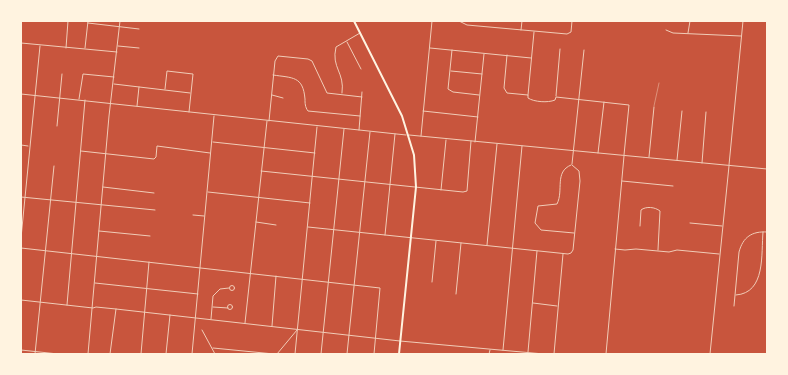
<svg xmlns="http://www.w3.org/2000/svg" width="788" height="375" font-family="Inter,sans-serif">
	<rect width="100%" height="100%" fill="#c8553d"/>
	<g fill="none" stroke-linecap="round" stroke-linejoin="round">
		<path stroke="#f1ccb7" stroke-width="0.5" d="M654 106 659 83"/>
		<g stroke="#f1ccb7" stroke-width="1">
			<path d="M459 21 467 25 567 34 571 32 572 21"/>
			<path d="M88 23 139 29"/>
			<path d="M521 30 522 21"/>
			<path d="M666 30 673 33 741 36"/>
			<path d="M688 33 690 21"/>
			<path d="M347 42 361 69"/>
			<path d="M21 43 117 52"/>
			<path d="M118 46 139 48"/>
			<path d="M66 48 68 21"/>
			<path d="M85 48 88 21"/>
			<path d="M430 48 531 58"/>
			<path d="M452 50 448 89 453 92 479 95"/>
			<path d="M507 55 504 88 507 93 528 95V98C534 102 548 103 555 100L556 97 629 105 624 155"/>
			<path d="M451 71 482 74"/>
			<path d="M273 75C293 78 303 76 305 99 305 103 305 107 308 111L360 116"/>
			<path d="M114 84 190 93"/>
			<path d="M165 89 167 71 193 74 189 112"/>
			<path d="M342 93C345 72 331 68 336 47L360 33"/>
			<path d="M272 95 283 98"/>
			<path d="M528 95 534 32"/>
			<path d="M556 96 560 49"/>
			<path d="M79 99 83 74 114 77"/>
			<path d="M137 106 139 87"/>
			<path d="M423 111 478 117"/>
			<path d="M269 121 275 61 278 56 308 59 312 61 327 93 362 97"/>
			<path d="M57 126 62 74"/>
			<path d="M359 130 362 92"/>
			<path d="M213 142 315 153"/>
			<path d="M475 142 484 54"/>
			<path d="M21 145 28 146"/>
			<path d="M81 151 154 159 156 157 157 146 210 153"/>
			<path d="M598 153 604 102"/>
			<path d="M649 157 654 107"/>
			<path d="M677 160 682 111"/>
			<path d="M702 163 706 112"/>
			<path d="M572 164 584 50"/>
			<path d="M571 165C554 172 564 190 557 204L538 206 535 223 541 230 574 233"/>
			<path d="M261 171 463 192 467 191 471 141"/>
			<path d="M622 181 673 186"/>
			<path d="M103 187 154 193"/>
			<path d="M441 190 446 140"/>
			<path d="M208 192 310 203"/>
			<path d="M21 197 155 210"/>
			<path d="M193 215 204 216"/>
			<path d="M256 222 276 225"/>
			<path d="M690 223 722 226"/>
			<path d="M640 226 641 210C646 206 655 207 660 211L658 250"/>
			<path d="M308 227 568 254 571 253 573 250 580 181 579 171 572 165"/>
			<path d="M99 231 150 236"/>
			<path d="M385 235 395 134"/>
			<path d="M21 238 40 46"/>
			<path d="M487 245 497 144"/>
			<path d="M21 248 380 288 374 354"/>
			<path d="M615 249 625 250 636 249 669 252 677 250 719 254"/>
			<path d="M432 282 436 241"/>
			<path d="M95 283 198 294"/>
			<circle cx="232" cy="288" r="2.5"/>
			<path d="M456 294 461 243"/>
			<path d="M736 295C766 293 761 254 763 232"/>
			<path d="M533 303 557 306"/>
			<circle cx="230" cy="307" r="2.5"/>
			<path d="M67 305 85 100"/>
			<path d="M734 306 739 252C743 237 752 231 767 232"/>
			<path d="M213 307 228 308"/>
			<path d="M211 319 213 296 220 289 229 288"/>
			<path d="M245 323 267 121"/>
			<path d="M272 326 276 276"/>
			<path d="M202 330 215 354"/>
			<path d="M213 348 274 354"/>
			<path d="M21 350 58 354"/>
			<path d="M503 350 522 146"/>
			<path d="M528 352 537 251"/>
			<path d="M35 354 54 166"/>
			<path d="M110 354 116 309"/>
			<path d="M141 354 149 262"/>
			<path d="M166 354 170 315"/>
			<path d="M277 354 297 330"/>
			<path d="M321 354 344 129"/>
			<path d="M347 354 370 132"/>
			<path d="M489 354 490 350"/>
			<path d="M554 354 563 254"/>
			<path d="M710 354 729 166"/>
		</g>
		<g stroke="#f1ccb7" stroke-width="1">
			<path d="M21 94 406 135"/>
			<path d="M409 135 767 169"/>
			<path d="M421 136 432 21"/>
			<path d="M729 165 743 21"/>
			<path d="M21 300 93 308 96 307 116 309 400 341 544 354"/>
			<path d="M88 354 109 116 120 21"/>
			<path d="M192 354 214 116"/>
			<path d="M295 354 317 127"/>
			<path d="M606 354 624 156"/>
		</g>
		<path stroke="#fff3e0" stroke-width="2" d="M354 21 402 116 414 155 416 187 399 354"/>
	</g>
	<rect width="788" height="375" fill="none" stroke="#fff3e0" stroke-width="44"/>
</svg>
